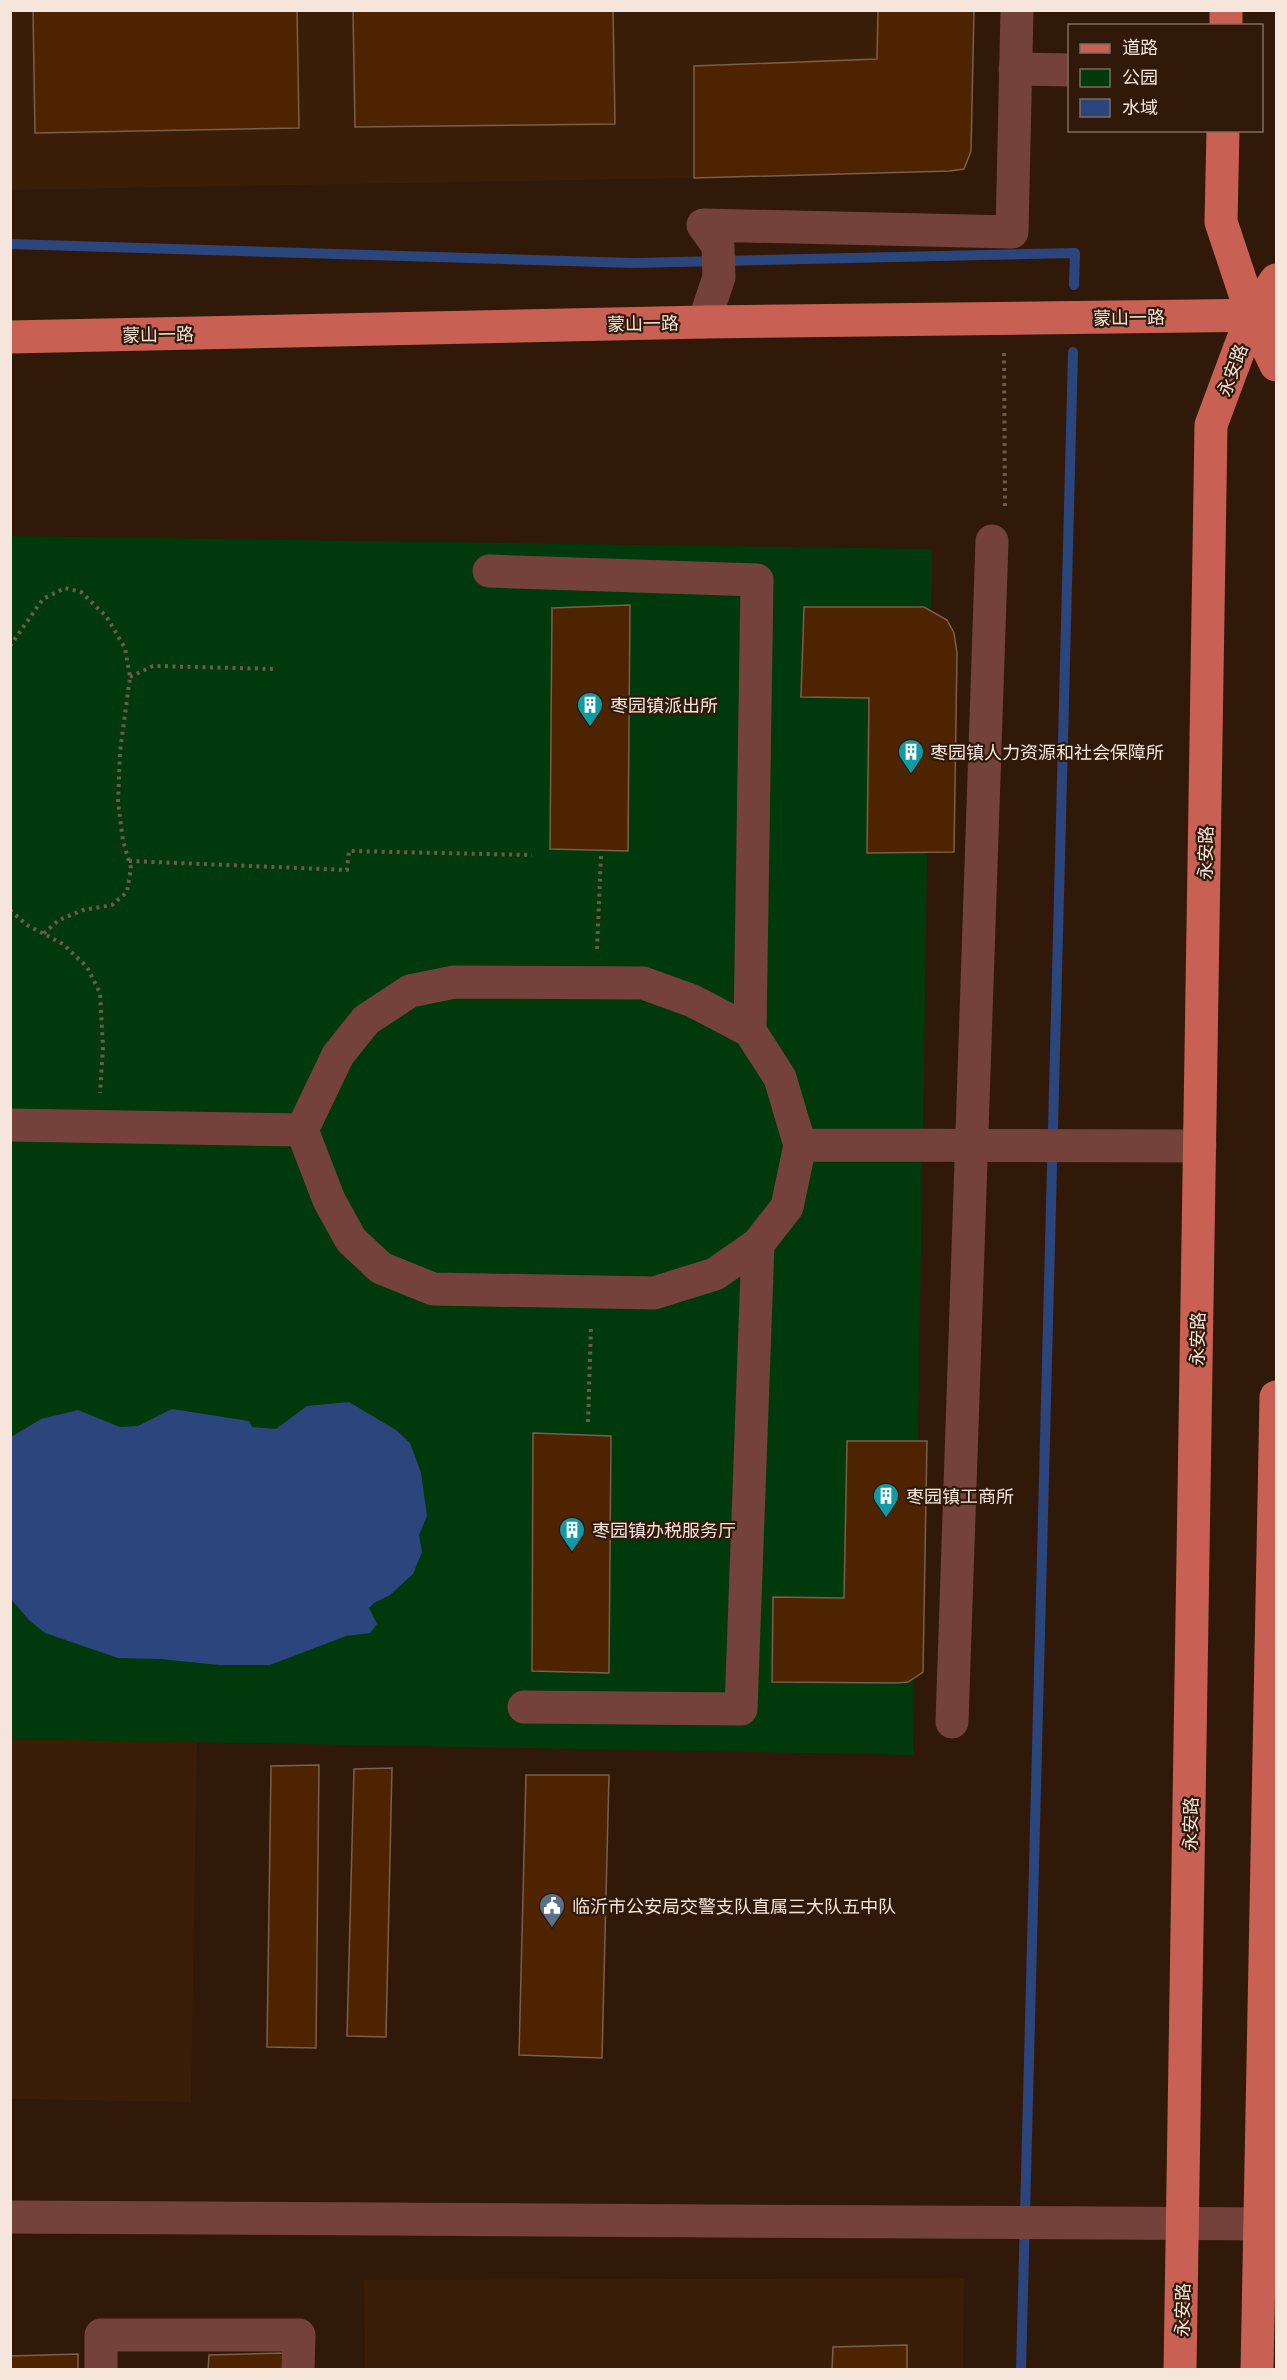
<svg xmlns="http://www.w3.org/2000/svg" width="1287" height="2380" font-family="'Noto Serif','Noto Sans SC',serif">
	<rect width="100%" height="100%" fill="#301908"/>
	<g fill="#3a1e08">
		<path d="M10 11H878L877 59 694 66V178L11 190Z"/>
		<path d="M11 1739 197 1742 191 2102 11 2099Z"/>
		<path d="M964 2278 963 2369H365L364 2280Z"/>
	</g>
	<path fill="#00390b" d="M11 536 932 549 913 1755 11 1739Z"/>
	<path fill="#2a467c" d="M349 1402 396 1430 410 1443 421 1473 427 1516 419 1535 422 1552 413 1574 390 1595 374 1603 369 1608 377 1624 370 1633 346 1636 270 1665H219L161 1659 118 1658 45 1633 29 1620 11 1599V1437L41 1419 78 1410 120 1427 138 1426 172 1409 249 1421 252 1427 276 1429 307 1406Z"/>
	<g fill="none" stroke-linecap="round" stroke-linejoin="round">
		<g stroke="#2a467c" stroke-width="10">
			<path d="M10 244 633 263 1075 253 1074 285"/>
			<path d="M1021 2370 1073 352"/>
		</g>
	</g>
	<g fill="#4e2400" stroke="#7a5f4c" stroke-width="1.5">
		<path d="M33 10H297L299 128 35 133Z"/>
		<path d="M353 10H613L615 124 355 127Z"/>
		<path d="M878 10H974L971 151 964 169 950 171 694 178V66L877 59Z"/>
		<path d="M630 605 628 851 550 849 552 608Z"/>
		<path d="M804 607H924L947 620 954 633 957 653 954 852 867 853 869 698 801 697Z"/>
		<path d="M533 1433 611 1436 609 1673 532 1671Z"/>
		<path d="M847 1441H927L923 1672 908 1682 897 1683 772 1682 773 1597 844 1598Z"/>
		<path d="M319 1765 316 2048 267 2047 271 1766Z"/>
		<path d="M392 1768 386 2037 347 2036 354 1769Z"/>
		<path d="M526 1775H609L602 2058 519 2055Z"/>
		<path d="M907 2345V2370H832L833 2347Z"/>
		<path d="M284 2353 283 2370H208L209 2355Z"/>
		<path d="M78 2354V2370H10V2356Z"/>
	</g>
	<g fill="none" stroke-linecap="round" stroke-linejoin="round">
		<g stroke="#6e594a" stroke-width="4" stroke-dasharray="3 4.5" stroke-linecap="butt">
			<path d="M1004 353 1005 508"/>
			<path d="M10 646 43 599 65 588 81 592 106 616 125 648 130 677 120 752 118 802 123 841 131 868 127 892 112 905 83 910 59 920 43 934"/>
			<path d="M130 677 153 666 276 669"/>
			<path d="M129 861 347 870 349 851 532 855"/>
			<path d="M10 910 27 925 63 944 87 967 100 993 103 1047 100 1093"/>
			<path d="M597 949 601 856"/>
			<path d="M588 1422 591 1326"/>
		</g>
		<g stroke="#74423a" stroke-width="33">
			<path d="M1015 69 1070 70"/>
			<path d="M704 322 719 277 718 246 703 225 1012 232 1017 10"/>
			<path d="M489 571 757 580 750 1031"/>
			<path d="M10 1125 302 1130"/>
			<path d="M800 1145 787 1207 758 1244 715 1274 654 1293 433 1289 381 1268 351 1240 329 1200 302 1130 338 1055 366 1020 410 991 454 982 643 983 693 1001 750 1031 780 1078 800 1145 1200 1146"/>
			<path d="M524 1707 741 1709 758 1244"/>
			<path d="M952 1722 992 541"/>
			<path d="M10 2217 1276 2224"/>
			<path d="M101 2370V2335H299L298 2370"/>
		</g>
		<g stroke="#c86153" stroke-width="33">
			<path d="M1226 26V10"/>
			<path d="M1276 280 1252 315 1276 365"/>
			<path d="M10 337 704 322 1276 315"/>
			<path d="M1180 2370 1211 425 1252 315 1221 222 1223 130"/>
			<path d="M1257 2370 1276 1397"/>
		</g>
	</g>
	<defs>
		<symbol id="building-pin" viewBox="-11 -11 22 30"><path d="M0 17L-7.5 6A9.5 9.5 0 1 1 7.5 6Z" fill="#0f9aa8" stroke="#301908"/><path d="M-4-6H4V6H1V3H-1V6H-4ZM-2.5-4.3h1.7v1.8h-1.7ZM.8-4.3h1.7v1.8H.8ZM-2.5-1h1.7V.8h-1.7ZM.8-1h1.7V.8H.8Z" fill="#fff"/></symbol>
		<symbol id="civic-pin" viewBox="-11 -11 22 30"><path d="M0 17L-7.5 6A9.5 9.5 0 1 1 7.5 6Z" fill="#5c6f8a" stroke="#301908"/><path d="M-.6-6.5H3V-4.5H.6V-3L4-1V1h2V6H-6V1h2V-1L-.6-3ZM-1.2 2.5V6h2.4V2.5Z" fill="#fff"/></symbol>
	</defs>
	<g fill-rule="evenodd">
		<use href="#building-pin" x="575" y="690" width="30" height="40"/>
		<use href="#building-pin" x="896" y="737" width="30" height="40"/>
		<use href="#building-pin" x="871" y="1481" width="30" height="40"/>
		<use href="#building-pin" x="557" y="1515" width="30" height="40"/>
		<use href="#civic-pin" x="537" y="1891" width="30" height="40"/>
	</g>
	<g text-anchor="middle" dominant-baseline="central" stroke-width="4.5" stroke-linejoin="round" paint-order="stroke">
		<g font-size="18" fill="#f5e5da" stroke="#301908">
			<text transform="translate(1129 317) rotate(-1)">蒙山一路</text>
			<text transform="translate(643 323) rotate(-1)">蒙山一路</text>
			<text transform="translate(158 334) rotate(-1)">蒙山一路</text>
			<text transform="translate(1232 370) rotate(-70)">永安路</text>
			<text transform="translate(1205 853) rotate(-89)">永安路</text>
			<text transform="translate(1197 1339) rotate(-89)">永安路</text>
			<text transform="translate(1190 1824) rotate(-89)">永安路</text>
			<text transform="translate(1182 2310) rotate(-89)">永安路</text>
		</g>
		<g font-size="18" fill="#f5e5da" stroke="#301908" text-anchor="start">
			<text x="610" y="705">枣园镇派出所</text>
			<text x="930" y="752">枣园镇人力资源和社会保障所</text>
			<text x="906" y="1496">枣园镇工商所</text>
			<text x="592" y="1530">枣园镇办税服务厅</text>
			<text x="572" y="1906">临沂市公安局交警支队直属三大队五中队</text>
		</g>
	</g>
	<rect width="1287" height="2380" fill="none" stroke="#f5e5da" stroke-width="24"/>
	<rect x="1068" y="24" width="195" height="108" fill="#301908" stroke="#7f6b5c" stroke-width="1.5"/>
	<rect x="1080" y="44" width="30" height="9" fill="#c86153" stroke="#7f6b5c" stroke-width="1.5"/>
	<text x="1122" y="54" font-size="18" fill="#f5e5da">道路</text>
	<rect x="1080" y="69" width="30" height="18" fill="#00390b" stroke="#7f6b5c" stroke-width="1.5"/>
	<text x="1122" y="84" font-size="18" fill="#f5e5da">公园</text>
	<rect x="1080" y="99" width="30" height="18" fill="#2a467c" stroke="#7f6b5c" stroke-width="1.5"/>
	<text x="1122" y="114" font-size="18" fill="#f5e5da">水域</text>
</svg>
